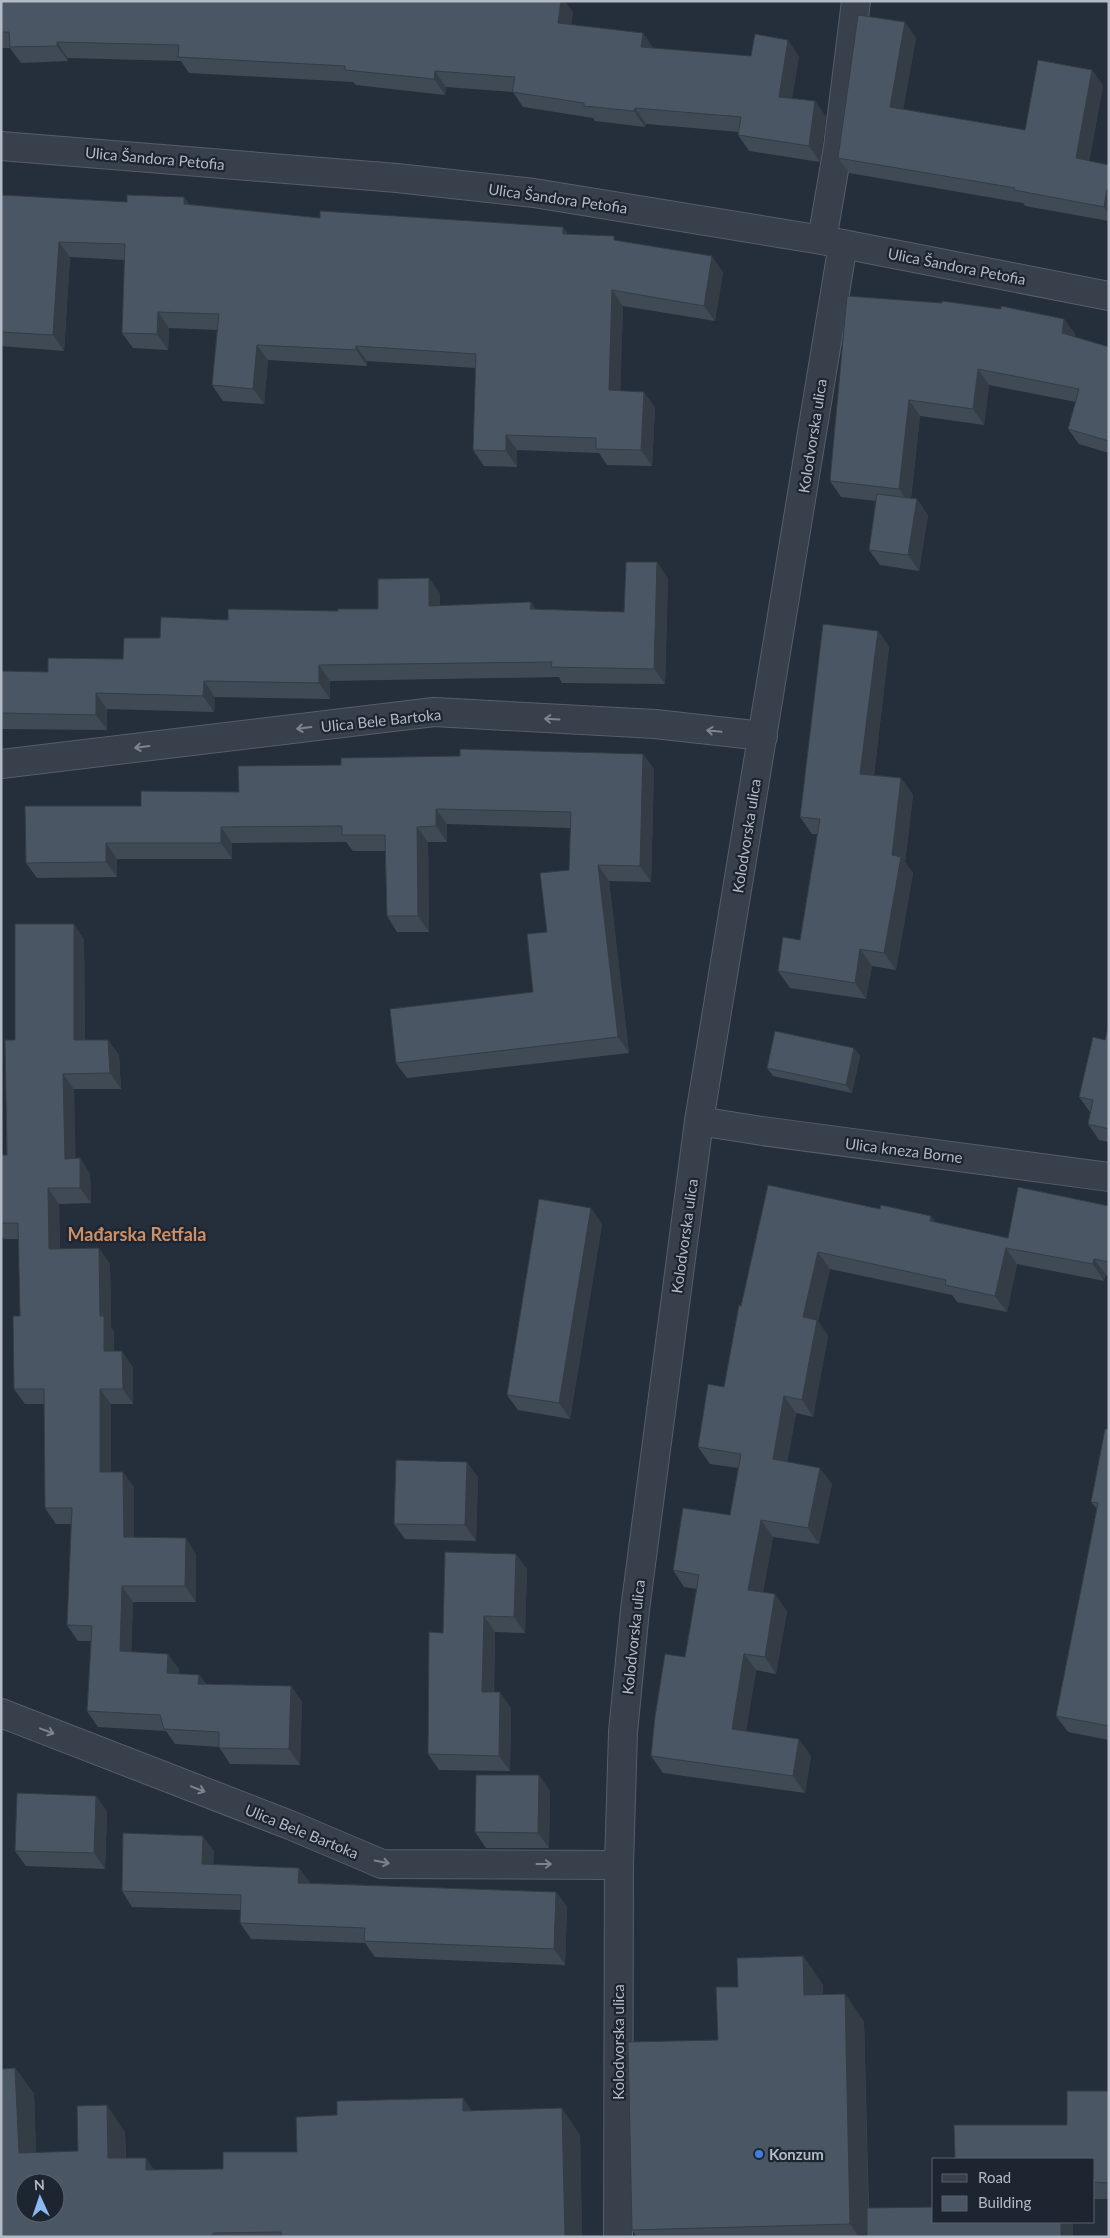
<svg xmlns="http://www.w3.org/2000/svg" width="1110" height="2238" font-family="Lato,sans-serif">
	<rect width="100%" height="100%" fill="#242f3b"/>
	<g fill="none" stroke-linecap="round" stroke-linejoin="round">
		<defs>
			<g id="minor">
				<path d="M1 146 397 178 534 193 822 240 1109 296"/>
				<path d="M822 240 838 147 856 1"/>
				<path d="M1 764 434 712 655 724 763 736"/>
				<path d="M699 1121 762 1131 1109 1177"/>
				<path d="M1 1713 290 1825 382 1864 619 1865"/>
				<path d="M618 2237 619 1865 623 1732 635 1610 699 1121 843 244"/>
			</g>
		</defs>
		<use href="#minor" stroke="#565e69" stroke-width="30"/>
		<use href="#minor" stroke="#38404b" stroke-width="28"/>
	</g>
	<g fill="#404a55">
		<path d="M1 1 573 12 571 25 643 33 653 48 751 56H799L792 98 815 101 826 117 820 162 749 151 738 135 739 132 646 124 645 127 595 121 593 118 523 107 513 92 446 87 445 95 356 85 353 82 189 73 181 61 68 58V61L21 63 10 48H1Z"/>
		<path d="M916 38 903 109 1025 130 1092 70 1103 86 1089 161 1109 165V221L1025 206 1023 203 849 173 838 158Z"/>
		<path d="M1 195 127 202 184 197 189 204 320 218 568 234 618 241 723 272 715 321 623 306 620 391 655 407 652 466 607 465 599 453 517 450V467L484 466 473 450 476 368 367 361V366L268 360 264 404 223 401 212 385 217 330 169 328 168 350 133 348 122 333 125 260 70 257 64 351 1 346Z"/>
		<path d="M847 296 1064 319 1075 334V337L1109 347V453L1079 444 1068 429 1076 402 989 385 984 425 920 416 911 499 928 515 919 571 880 565 869 550 876 501 841 497 830 481Z"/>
		<path d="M429 578 440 594V606L531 602 535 609 624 612 668 578 665 684 562 683 559 677 330 681V699L215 697 214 712 107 709V730L1 729V671L48 672 123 659 160 638 228 620 378 609Z"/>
		<path d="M878 631 889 647 874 775 901 778 913 795 905 862 913 873 896 970 872 966 866 999 790 988 778 971 800 940 817 834H812L800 817Z"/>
		<path d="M643 754 654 769 651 882 609 881 629 1053 407 1078 396 1063 533 992 547 932 569 870 570 828 447 824V842H428L429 932H397L387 916 385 851H353L346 842 232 843V859H117V877L37 878 26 863 141 806 239 792 341 765Z"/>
		<path d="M74 924 84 940 85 1040H108L119 1055 121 1089H74L75 1159 80 1158 90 1174 91 1203 59 1204 60 1249 110 1264 111 1327 114 1332V1351L133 1367V1404H111V1472L134 1487V1538L196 1554V1602H133L131 1652 179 1669V1674L199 1675 206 1684 291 1686 302 1702 300 1765 230 1764 219 1747 175 1744 166 1731 98 1727 87 1711 91 1641H78L67 1625 71 1524H56L45 1508 44 1404H25L14 1389 20 1316 19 1239H4L1 1234V1155H7L15 1040Z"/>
		<path d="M1109 1024V1142L1099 1140 1088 1124 1090 1112 1079 1097 1105 1040Z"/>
		<path d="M854 1048 860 1056 852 1093 773 1076 767 1068Z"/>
		<path d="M768 1185 1008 1238 1109 1206V1276L1106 1275 1104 1281 1017 1264 1007 1312 957 1302 952 1295 830 1269 818 1321 828 1336 813 1417 796 1413 787 1462 832 1484 819 1544 773 1537 763 1592 787 1611 776 1674 756 1670 746 1731 811 1756 805 1793 663 1773 651 1756 685 1657 697 1589 684 1587 673 1570 730 1515 738 1468 710 1464 698 1447 724 1387 741 1306Z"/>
		<path d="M602 1224 570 1419 518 1410 507 1395Z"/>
		<path d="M1109 1429V1740L1068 1732 1056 1716 1097 1509 1091 1502Z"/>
		<path d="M478 1477 476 1541 405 1539 394 1524Z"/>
		<path d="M527 1569 525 1633 495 1632 494 1692 511 1708 510 1771 439 1770 428 1754 443 1633Z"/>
		<path d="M539 1775 550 1791 549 1848H486L475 1832Z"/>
		<path d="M96 1796 107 1812 105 1869 26 1866 15 1851Z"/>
		<path d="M214 1851 213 1865 299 1868 310 1883 556 1892 567 1907 565 1965 375 1957 365 1943 251 1939 240 1923V1910L132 1907 122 1891Z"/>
		<path d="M803 1956 823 1985V1994H845L864 2022 869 2208 934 2222H1073V2237H637L632 2230 718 2040 738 1987Z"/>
		<path d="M15 2068 34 2094 36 2153 78 2151 125 2132 126 2158H146L154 2170 223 2169 297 2152 337 2115 463 2098 471 2111 580 2135 582 2237H1Z"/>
		<path d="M1109 2091V2199H1094V2159L1067 2125Z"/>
	</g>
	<g fill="#343c45">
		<path d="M561 1H565L573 12 569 39 558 23Z"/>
		<path d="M905 22 916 38 901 122 890 107Z"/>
		<path d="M643 33 654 49 641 47Z"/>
		<path d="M788 40 799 56 790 112 779 97Z"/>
		<path d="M57 42 68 58V61L57 46Z"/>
		<path d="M1092 70 1103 86 1087 174 1076 158Z"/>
		<path d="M435 71 446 87 445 95 434 79Z"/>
		<path d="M815 101 826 117 820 162 809 146Z"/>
		<path d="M635 108 646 124 645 127 634 111Z"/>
		<path d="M1107 189 1109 192V214L1104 207Z"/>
		<path d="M184 197 195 213 184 204Z"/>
		<path d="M563 227 574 242 563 234Z"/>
		<path d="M59 242 70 257 64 351 53 335Z"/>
		<path d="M712 256 723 272 715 321 704 306Z"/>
		<path d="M612 290 623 306 620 406 609 390Z"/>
		<path d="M158 312 169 328 168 350 157 334Z"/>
		<path d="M1064 319 1075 334 1072 349 1062 333Z"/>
		<path d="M257 345 268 360 264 404 253 389Z"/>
		<path d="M356 346 367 361V366L356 350Z"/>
		<path d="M978 369 989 385 984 425 973 409Z"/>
		<path d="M644 392 655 407 652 466 641 450Z"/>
		<path d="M909 400 920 416 910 505 899 489Z"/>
		<path d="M506 435 517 450V467L506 451Z"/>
		<path d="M917 499 928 515 919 571 908 555Z"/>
		<path d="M657 562 668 578 665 684 654 669Z"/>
		<path d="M429 578 440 594V622L429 606Z"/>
		<path d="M531 602 542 618 530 609Z"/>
		<path d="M878 631 889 647 872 790 860 774Z"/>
		<path d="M319 665 330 681V699L319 683Z"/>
		<path d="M204 681 215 697 214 712 203 696Z"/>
		<path d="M96 693 107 709V730L96 715Z"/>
		<path d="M643 754 654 769 651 882 640 866Z"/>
		<path d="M901 778 913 795 905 862 913 873 896 970 884 953 892 855Z"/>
		<path d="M436 809 447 824V842L436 826Z"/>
		<path d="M221 827 232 843V859L221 843Z"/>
		<path d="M417 827 428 842 429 932 418 916Z"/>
		<path d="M106 843 117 859V877L106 862Z"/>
		<path d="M598 865 609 881 629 1053 618 1037Z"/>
		<path d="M74 924 84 940 85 1055 74 1040Z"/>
		<path d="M860 949 872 966 866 999 855 983Z"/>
		<path d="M108 1040 119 1055 121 1089 110 1073Z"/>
		<path d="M854 1048 860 1056 852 1093 846 1085Z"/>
		<path d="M63 1074 74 1089 76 1174 65 1159Z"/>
		<path d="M80 1158 90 1174 91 1203 80 1188Z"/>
		<path d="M48 1188 59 1204 60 1265 49 1249Z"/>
		<path d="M591 1208 602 1224 570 1419 559 1403Z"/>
		<path d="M931 1216 943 1232 930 1221Z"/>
		<path d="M99 1248 110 1264 111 1327 114 1332V1367L104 1351 100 1316Z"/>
		<path d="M1006 1248 1017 1264 1007 1312 995 1296Z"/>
		<path d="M818 1252 830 1269 818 1321 828 1336 813 1417 802 1400 803 1317Z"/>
		<path d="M1094 1259 1106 1275 1104 1281 1093 1264Z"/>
		<path d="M122 1351 133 1367V1404L123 1389Z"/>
		<path d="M100 1389 111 1404V1488L100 1472Z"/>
		<path d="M784 1396 796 1413 785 1476 773 1459Z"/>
		<path d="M467 1462 478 1477 476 1541 465 1525Z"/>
		<path d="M820 1468 832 1484 819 1544 808 1528Z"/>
		<path d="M123 1472 134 1487V1553L124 1537Z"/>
		<path d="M761 1520 773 1537 760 1606 748 1590Z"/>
		<path d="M186 1538 196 1554V1602L185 1586Z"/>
		<path d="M516 1554 527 1569 525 1633 514 1617Z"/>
		<path d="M122 1586 133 1602 131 1667 120 1651Z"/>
		<path d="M775 1594 787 1611 776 1674 765 1657Z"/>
		<path d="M484 1616 495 1632 493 1708 482 1692Z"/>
		<path d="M168 1654 179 1669 178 1688 167 1673Z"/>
		<path d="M744 1654 756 1670 744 1746 732 1729Z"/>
		<path d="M199 1675 210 1691 198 1684Z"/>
		<path d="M291 1686 302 1702 300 1765 289 1749Z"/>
		<path d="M500 1692 511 1708 510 1771 499 1756Z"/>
		<path d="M799 1739 811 1756 805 1793 793 1776Z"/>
		<path d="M539 1775 550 1791 549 1848 538 1833Z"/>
		<path d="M96 1796 107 1812 105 1869 94 1853Z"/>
		<path d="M203 1836 214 1851 213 1880 202 1864Z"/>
		<path d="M299 1868 310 1883H298Z"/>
		<path d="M556 1892 567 1907 565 1965 554 1949Z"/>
		<path d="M803 1956 823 1985 824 2023 804 1995Z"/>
		<path d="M845 1994 864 2022 869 2237H859L850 2224Z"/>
		<path d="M15 2068 34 2094 37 2180 19 2153Z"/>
		<path d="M463 2098 481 2125 463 2111Z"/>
		<path d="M107 2105 125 2132 126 2184 108 2158Z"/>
		<path d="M562 2108 580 2135 582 2237H565Z"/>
		<path d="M146 2158 164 2184 146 2170Z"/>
		<rect x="1061" y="2222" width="12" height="15"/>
	</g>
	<g fill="#4a5663" stroke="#343c45" fill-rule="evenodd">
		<path d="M1 1H561L558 23 643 33 641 47 751 56 755 34 788 40 779 97 815 101 809 146 738 135 741 117 635 108 634 111 584 106V103L512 92 515 77 435 71 434 79 345 70V66L178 57 179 45 57 42V46L10 47 9 32H1Z"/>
		<path d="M858 15 905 22 890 107 1025 130 1038 60 1092 70 1076 158 1109 165V190L1107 189 1104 207 1014 190 1015 188 838 158Z"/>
		<path d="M1 195 127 202V195L184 197V204L320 218V211L563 227V234L614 236V240L712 256 704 306 612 290 609 390 644 392 641 450 596 449V438L506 435V451L473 450 476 354 356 346V350L257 345 253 389 212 385 219 314 158 312 157 334 122 333 125 244 59 242 53 335 1 332Z"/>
		<path d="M847 296 942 303V301L1001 309V306L1064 319 1062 333 1109 347V441L1068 429 1079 389 978 369 973 409 909 400 899 489 830 481Z"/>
		<path d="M877 494 917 499 908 555 869 550Z"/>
		<path d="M626 562H657L654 669 551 667 552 662 319 665V683L204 681 203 696 96 693V715L1 713V671L48 672V658L123 659 124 638H160L161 617 228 620V609L338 611V609H378V579L429 578V606L531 602 530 609 624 612Z"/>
		<path d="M823 624 878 631 860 774 901 778 892 855 901 857 884 953 860 949 855 983 778 971 783 937 800 940 820 819 800 817Z"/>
		<path d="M460 749 643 754 640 866 598 865 618 1037 396 1063 390 1009 533 992 527 934 547 932 540 873 569 870 571 812 436 809V826L417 827 418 916H387L385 835H342V826L221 827V843H106V862L26 863 25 806H141V791L239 792 238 766 341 765V758L460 756Z"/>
		<path d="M15 924H74V1040H108L110 1073 63 1074 65 1159 80 1158V1188H48L49 1249 99 1248 100 1316H104V1351H122L123 1389H100V1472H123L124 1537 186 1538 185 1586H122L120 1651 168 1654 167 1673 199 1675 198 1684 291 1686 289 1749 219 1748V1732L164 1729 160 1715 87 1711 92 1626 67 1625 72 1508H45L44 1389H14L13 1316H20L18 1223H1V1155H7L5 1040H15Z"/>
		<path d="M1109 1024V1129L1088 1124 1093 1100 1079 1097 1093 1037 1105 1040Z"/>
		<path d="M775 1031 854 1048 846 1085 767 1068Z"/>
		<path d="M768 1185 880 1209 881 1205 931 1216 930 1221 1008 1238 1018 1187 1109 1206V1262L1094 1259 1093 1264 1006 1248 995 1296 945 1285 946 1280 818 1252 803 1317 817 1320 802 1400 784 1396 773 1459 820 1468 808 1528 761 1520 748 1590 775 1594 765 1657 744 1654 732 1729 799 1739 793 1776 651 1756 655 1717 665 1654 685 1657 699 1575 673 1570 683 1508 730 1515 741 1454 698 1447 708 1384 724 1387 739 1305 741 1306Z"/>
		<path d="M539 1199 591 1208 559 1403 507 1395Z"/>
		<path d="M1105 1429H1109V1726L1056 1716 1098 1503 1091 1502Z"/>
		<path d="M396 1460 467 1462 465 1525 394 1524Z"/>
		<path d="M445 1552 516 1554 514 1617 484 1616 482 1692H500L499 1756 428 1754 429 1632 443 1633Z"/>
		<path d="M476 1775H539L538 1833 475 1832Z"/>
		<path d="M17 1793 96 1796 94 1853 15 1851Z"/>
		<path d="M123 1833 203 1836 202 1864 299 1868 298 1883 556 1892 554 1949 364 1941 365 1928 240 1923 241 1895 122 1891Z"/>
		<path d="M803 1956 804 1995 845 1994 850 2224 632 2230 628 2042 718 2040 716 1987H738L737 1958Z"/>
		<path d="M15 2068 19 2153 78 2151 77 2106 107 2105 108 2158H146V2170L223 2169V2152H297L296 2117 337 2115V2101L463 2098V2111L562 2108 565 2237H281V2232L213 2233V2237H1V2069ZM25 2183H55V2213H25Z"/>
		<path d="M1067 2091H1109V2183L1094 2182V2159H955L954 2125H1067Z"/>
		<path d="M934 2207V2222H1061V2237H867V2208Z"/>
	</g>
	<defs><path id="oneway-shaft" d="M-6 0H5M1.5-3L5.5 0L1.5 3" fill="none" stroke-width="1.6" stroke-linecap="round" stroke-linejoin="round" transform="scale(1.25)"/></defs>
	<g stroke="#7c848f">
		<use href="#oneway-shaft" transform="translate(552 719) rotate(-177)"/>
		<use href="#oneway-shaft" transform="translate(304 728) rotate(173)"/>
		<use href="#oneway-shaft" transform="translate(714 731) rotate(-174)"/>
		<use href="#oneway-shaft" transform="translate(142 747) rotate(173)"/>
		<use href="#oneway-shaft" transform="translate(47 1731) rotate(21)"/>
		<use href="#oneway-shaft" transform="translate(198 1789) rotate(21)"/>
		<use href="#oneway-shaft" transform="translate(382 1862) rotate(12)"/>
		<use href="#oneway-shaft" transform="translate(544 1864)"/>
	</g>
	<circle fill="#3f7fe0" stroke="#1d2530" stroke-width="2" cx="759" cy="2154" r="5"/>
	<g text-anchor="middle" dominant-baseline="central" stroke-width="4.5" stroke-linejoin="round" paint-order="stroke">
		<g font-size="15" fill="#b3bbc6" stroke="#1d2530">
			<text transform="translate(155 158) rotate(5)">Ulica Šandora Petofia</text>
			<text transform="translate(558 198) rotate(8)">Ulica Šandora Petofia</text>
			<text transform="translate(957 266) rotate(11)">Ulica Šandora Petofia</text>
			<text transform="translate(812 436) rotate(-81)">Kolodvorska ulica</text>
			<text transform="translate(381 720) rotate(-6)">Ulica Bele Bartoka</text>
			<text transform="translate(746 836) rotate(-81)">Kolodvorska ulica</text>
			<text transform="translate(904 1150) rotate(7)">Ulica kneza Borne</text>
			<text transform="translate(684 1236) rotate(-82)">Kolodvorska ulica</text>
			<text transform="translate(633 1637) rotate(-84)">Kolodvorska ulica</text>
			<text transform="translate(302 1831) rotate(22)">Ulica Bele Bartoka</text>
			<text transform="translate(618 2042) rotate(-90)">Kolodvorska ulica</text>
		</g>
		<g font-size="15" font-weight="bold" fill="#b3bbc6" stroke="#1d2530" text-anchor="start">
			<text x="769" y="2154">Konzum</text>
		</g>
		<g font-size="18" font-weight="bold" fill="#ce8f67" stroke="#1d2530">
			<text x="137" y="1234">Mađarska Retfala</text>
		</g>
	</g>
	<rect width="1110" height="2238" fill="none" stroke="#b3bbc6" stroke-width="5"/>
	<rect x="932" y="2158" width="162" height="65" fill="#1d2530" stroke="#59616c"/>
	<rect x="942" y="2174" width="25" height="8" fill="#38404b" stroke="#59616c"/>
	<text x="978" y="2183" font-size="15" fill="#b3bbc6">Road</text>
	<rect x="942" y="2196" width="25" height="15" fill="#4a5663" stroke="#59616c"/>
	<text x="978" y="2208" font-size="15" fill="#b3bbc6">Building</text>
	<g transform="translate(40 2198) rotate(357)"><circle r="24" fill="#1d2530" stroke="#59616c"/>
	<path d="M0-4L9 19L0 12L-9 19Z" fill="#8db8f2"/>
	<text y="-8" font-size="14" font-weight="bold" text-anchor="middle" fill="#b3bbc6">N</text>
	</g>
</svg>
